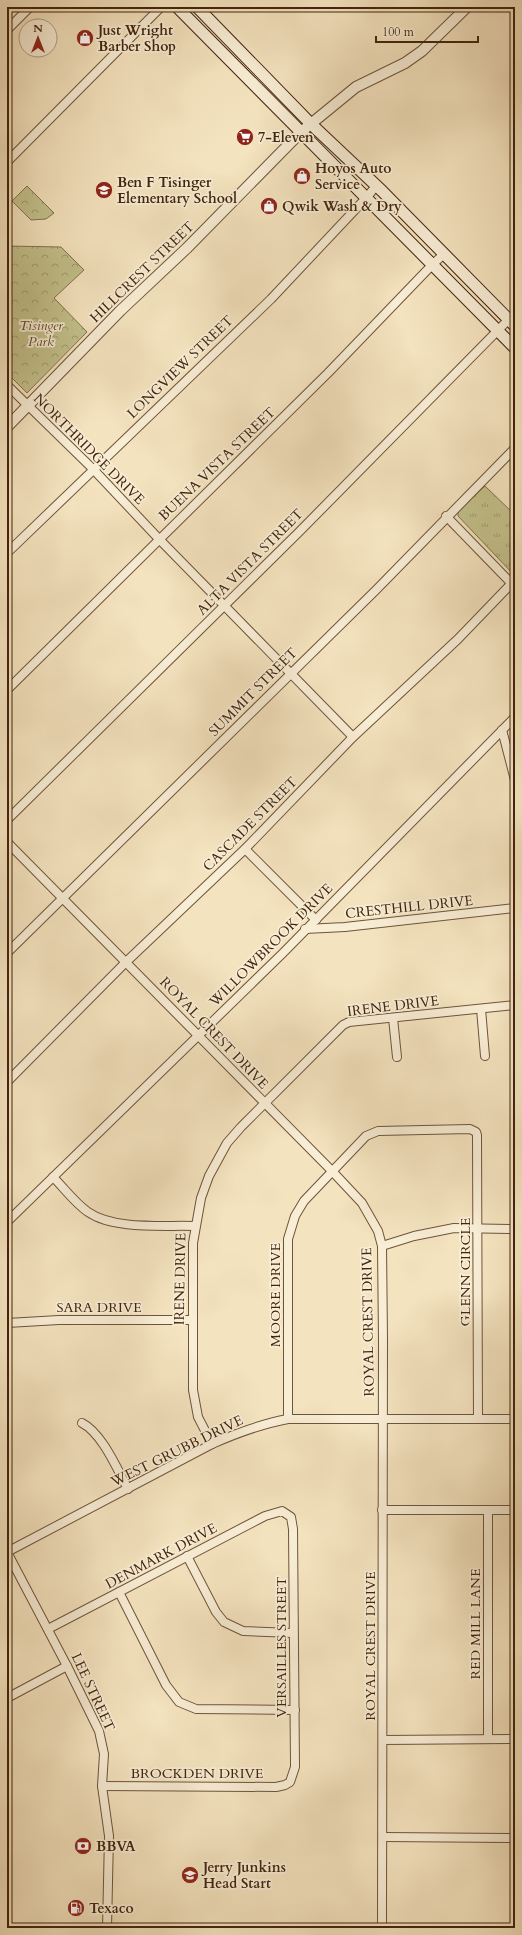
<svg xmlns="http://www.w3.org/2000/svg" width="522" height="1935" font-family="Cardo,serif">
	<defs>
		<pattern id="grass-tufts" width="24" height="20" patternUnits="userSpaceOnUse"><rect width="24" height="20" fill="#c3c18c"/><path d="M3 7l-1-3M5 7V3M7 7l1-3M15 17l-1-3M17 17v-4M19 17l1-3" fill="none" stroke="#a09d71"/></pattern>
		<pattern id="park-crowns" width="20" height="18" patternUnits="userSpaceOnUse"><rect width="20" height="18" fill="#c3c18c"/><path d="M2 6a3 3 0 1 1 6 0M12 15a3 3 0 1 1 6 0" fill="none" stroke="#a09d71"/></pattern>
	</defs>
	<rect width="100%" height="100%" fill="#f4e3bf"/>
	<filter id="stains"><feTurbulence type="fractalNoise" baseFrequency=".005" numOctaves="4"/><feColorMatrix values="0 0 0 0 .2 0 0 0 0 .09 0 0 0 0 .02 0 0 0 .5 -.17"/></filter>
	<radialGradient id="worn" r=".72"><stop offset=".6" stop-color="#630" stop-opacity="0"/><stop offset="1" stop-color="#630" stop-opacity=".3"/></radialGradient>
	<path fill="url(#grass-tufts)" stroke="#82724c" d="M485 486 515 515 514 575 458 516V511Z"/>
	<g fill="url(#park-crowns)" stroke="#82724c">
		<path d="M27 186 54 213 46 219 31 220 12 201Z"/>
		<path d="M7 246 61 247 84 270 54 298 87 332 27 393 7 373Z"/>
	</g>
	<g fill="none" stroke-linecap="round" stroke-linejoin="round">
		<defs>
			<g id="minor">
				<path d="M7 30 30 7"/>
				<path d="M7 162 161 7"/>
				<path d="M7 385 93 469 159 539 353 737"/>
				<path d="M446 516 514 586"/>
				<path d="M7 553 271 299 367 197 376 186"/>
				<path d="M7 690 328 373 433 264 444 254"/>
				<path d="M502 730 515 780"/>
				<path d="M7 820 299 532 508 320"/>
				<path d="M7 842 332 1171 362 1203 378 1231 382 1246 383 1339 382 1928"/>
				<path d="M245 849 316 920"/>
				<path d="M305 929 345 927 515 908"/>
				<path d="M7 953 376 590 515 448"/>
				<path d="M481 1009 485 1056"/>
				<path d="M393 1018 397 1057"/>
				<path d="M7 1082 126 962 245 849 353 737 458 639 512 583"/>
				<path d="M53 1177C64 1188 75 1203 88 1212 114 1230 163 1225 194 1226"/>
				<path d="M7 1222 283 953 515 717"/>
				<path d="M382 1246 414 1236 454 1228 515 1229"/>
				<path d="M7 1323 59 1320H192"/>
				<path d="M288 1419V1239L295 1216 304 1201 366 1136 378 1131 470 1129 476 1132 477 1135 478 1418"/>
				<path d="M82 1423C102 1433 117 1469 128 1489"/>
				<path d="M212 1444 198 1417 193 1390V1243L201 1198 209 1176 227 1143 241 1127 343 1025 349 1022 515 1005"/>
				<path d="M382 1510H515"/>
				<path d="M488 1510V1739"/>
				<path d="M7 1552 212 1444C237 1433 261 1424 288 1419H515"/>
				<path d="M7 1552 67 1666 99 1731 104 1754 102 1786 109 1836 107 1928"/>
				<path d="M187 1556 216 1612 224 1622 243 1631 293 1633"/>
				<path d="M119 1592 166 1685 179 1702 196 1709 295 1710"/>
				<path d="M48 1629 265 1516 282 1511 291 1517 293 1529 295 1767 290 1782 285 1785 276 1787 102 1786"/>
				<path d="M7 1698 67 1666"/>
				<path d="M383 1740 515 1739"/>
				<path d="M383 1837 515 1838"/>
			</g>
			<path id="tertiary" d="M7 427 120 311 187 248 301 132 356 87 405 63 422 51 467 7"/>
			<g id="secondary">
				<path d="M177 7 515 348"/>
				<path d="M197 7 311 124 382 191 515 326"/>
			</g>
		</defs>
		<use href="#minor" stroke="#6e543a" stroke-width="10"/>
		<use href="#tertiary" stroke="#6e543a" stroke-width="12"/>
		<use href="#secondary" stroke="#41240d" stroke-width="13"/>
		<use href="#minor" stroke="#f8edd5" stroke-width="8"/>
		<use href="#tertiary" stroke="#f8edd5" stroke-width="10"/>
		<use href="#secondary" stroke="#f8edd5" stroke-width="11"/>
	</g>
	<defs>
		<symbol id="shop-disc" viewBox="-11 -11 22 22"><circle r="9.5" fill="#8f2418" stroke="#f8edd5"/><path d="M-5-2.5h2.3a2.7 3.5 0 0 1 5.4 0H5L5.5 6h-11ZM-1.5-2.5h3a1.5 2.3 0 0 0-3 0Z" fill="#fff"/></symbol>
		<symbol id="supermarket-disc" viewBox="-11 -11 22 22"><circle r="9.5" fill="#8f2418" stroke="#f8edd5"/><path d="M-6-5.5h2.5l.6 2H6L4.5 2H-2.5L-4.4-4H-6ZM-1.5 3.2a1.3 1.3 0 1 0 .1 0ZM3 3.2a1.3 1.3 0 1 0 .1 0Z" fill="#fff"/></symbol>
		<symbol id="school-disc" viewBox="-11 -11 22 22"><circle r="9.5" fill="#8f2418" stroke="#f8edd5"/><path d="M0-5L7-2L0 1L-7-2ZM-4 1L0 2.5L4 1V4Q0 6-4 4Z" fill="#fff"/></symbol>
		<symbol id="bank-disc" viewBox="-11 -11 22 22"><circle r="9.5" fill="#8f2418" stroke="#f8edd5"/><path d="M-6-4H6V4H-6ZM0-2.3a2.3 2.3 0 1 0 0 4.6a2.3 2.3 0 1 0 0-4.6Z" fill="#fff"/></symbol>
		<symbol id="fuel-disc" viewBox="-11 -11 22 22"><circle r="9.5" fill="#8f2418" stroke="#f8edd5"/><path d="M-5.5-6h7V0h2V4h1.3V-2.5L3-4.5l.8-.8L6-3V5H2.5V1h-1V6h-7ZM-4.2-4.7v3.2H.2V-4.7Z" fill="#fff"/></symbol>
	</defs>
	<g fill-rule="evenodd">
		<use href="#shop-disc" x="75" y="28" width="20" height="20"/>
		<use href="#supermarket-disc" x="235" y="127" width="20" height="20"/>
		<use href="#shop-disc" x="292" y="166" width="20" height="20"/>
		<use href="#school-disc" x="94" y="180" width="20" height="20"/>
		<use href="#shop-disc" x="259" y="196" width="20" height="20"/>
		<use href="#bank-disc" x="73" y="1836" width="20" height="20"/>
		<use href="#school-disc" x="180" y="1865" width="20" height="20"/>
		<use href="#fuel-disc" x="66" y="1898" width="20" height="20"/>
	</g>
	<g text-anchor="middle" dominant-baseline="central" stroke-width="3.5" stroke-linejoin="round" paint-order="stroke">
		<g font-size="14" font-weight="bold" fill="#41240d" stroke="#f8edd5" text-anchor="start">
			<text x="98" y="30">Just Wright<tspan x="98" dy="16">Barber Shop</tspan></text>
			<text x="258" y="137">7-Eleven</text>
			<text x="315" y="168">Hoyos Auto<tspan x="315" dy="16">Service</tspan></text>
			<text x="117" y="182">Ben F Tisinger<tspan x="117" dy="16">Elementary School</tspan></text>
			<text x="282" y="206">Qwik Wash &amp; Dry</text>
			<text x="96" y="1846">BBVA</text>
			<text x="203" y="1867">Jerry Junkins<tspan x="203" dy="16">Head Start</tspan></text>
			<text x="89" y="1908">Texaco</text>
		</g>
		<g font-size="14" fill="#41240d" stroke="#f8edd5">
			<text transform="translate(142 272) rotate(-44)">HILLCREST STREET</text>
			<text transform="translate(180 367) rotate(-44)">LONGVIEW STREET</text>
			<text transform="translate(89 449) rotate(45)">NORTHRIDGE DRIVE</text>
			<text transform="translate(217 464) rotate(-44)">BUENA VISTA STREET</text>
			<text transform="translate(250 562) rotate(-45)">ALTA VISTA STREET</text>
			<text transform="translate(253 692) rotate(-45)">SUMMIT STREET</text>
			<text transform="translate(250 824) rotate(-45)">CASCADE STREET</text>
			<text transform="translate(409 907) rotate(-6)">CRESTHILL DRIVE</text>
			<text transform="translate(271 945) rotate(-45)">WILLOWBROOK DRIVE</text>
			<text transform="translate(393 1006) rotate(-7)">IRENE DRIVE</text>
			<text transform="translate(214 1033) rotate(46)">ROYAL CREST DRIVE</text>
			<text transform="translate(465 1272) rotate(-90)">GLENN CIRCLE</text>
			<text transform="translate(180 1279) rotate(-89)">IRENE DRIVE</text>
			<text transform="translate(275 1295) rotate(-90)">MOORE DRIVE</text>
			<text x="99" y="1307">SARA DRIVE</text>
			<text transform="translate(368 1322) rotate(-91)">ROYAL CREST DRIVE</text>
			<text transform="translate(177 1451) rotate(-26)">WEST GRUBB DRIVE</text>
			<text transform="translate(161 1556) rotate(-28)">DENMARK DRIVE</text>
			<text transform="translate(475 1624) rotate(-90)">RED MILL LANE</text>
			<text transform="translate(370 1646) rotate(-90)">ROYAL CREST DRIVE</text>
			<text transform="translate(281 1647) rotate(-90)">VERSAILLES STREET</text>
			<text transform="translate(93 1692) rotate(65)">LEE STREET</text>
			<text x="197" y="1773">BROCKDEN DRIVE</text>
		</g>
		<g font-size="14" font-style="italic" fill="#624b2d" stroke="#f8edd5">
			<text x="41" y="325">Tisinger<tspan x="41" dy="16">Park</tspan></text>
		</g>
	</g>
	<rect width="522" height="1935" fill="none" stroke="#f4e3bf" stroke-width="24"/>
	<rect x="8" y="8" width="506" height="1919" fill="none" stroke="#41240d" stroke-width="2"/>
	<rect x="12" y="12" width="498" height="1911" fill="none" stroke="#41240d"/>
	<g transform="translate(38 38)"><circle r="19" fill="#f8edd5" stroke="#af9d85"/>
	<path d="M0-3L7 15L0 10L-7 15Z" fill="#8f2418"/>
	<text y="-6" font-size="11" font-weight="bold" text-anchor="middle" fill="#41240d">N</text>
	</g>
	<path d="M376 36v6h102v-6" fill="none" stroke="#41240d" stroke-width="2"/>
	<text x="382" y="36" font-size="12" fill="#41240d" stroke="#f8edd5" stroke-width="3" paint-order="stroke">100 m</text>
	<rect width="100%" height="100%" filter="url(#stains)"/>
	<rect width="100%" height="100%" fill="url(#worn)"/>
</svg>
